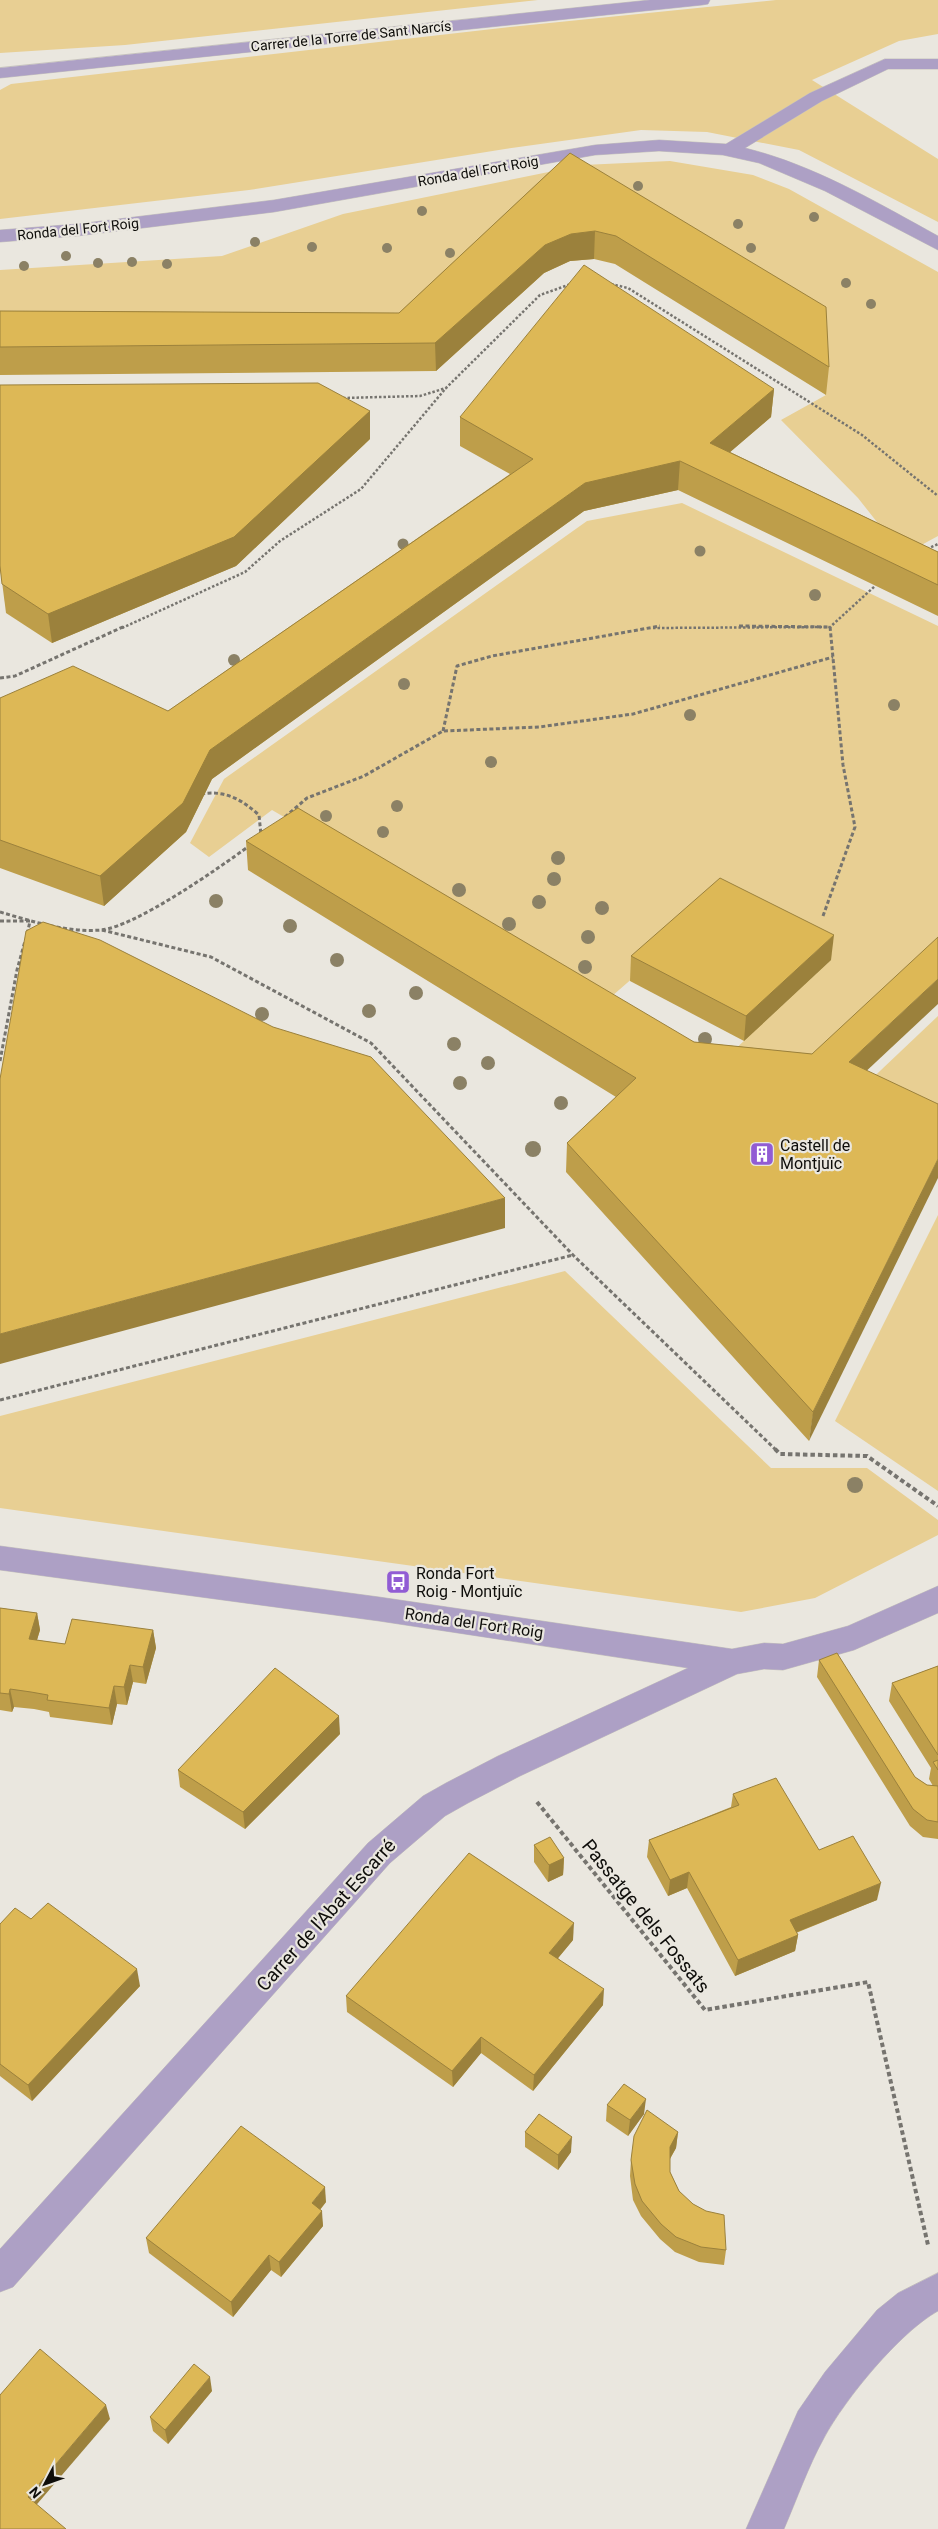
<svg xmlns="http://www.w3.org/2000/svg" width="938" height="2529" font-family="Roboto,sans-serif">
	<rect width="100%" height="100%" fill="#eae7df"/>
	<g fill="#e8cf93">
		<path d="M0 0H538L125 45 0 53Z"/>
		<path d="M776 0H938V34L899 41 812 80 938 159V222L799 150 707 132 641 130 505 149 249 190 0 219V90L11 84 510 27Z"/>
		<path d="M670 161 753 175 789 189 938 272V536L903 555 858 498 781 420 826 395 570 181 399 341 0 339V270L222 256 343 214 583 165Z"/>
		<path d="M682 503 938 626V950L806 1073 731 1053 831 960 719 903 604 1003 272 810 209 857 190 843 224 779 587 521Z"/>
		<path d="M938 1016V1128L861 1089Z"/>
		<path d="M938 1215V1491L835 1421Z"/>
		<path d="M565 1271 771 1468H867L938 1520V1535L815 1598 741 1612 0 1508V1416Z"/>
	</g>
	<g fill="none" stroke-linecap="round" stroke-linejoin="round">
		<defs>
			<g id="minor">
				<path d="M650 0H710L708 4 702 5 0 78V68Z"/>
				<path d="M885 59H938V69H888L822 101 745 148C814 165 876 202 938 236V250L825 191 759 163 723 155 659 151 595 155 274 212 77 236 0 242V230L77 224 274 200 595 145 659 140 726 144 810 93Z"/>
				<path d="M0 1546 379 1597 732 1649 764 1643 783 1644 848 1626 938 1586V1613L854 1650 783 1670 764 1669 737 1674 520 1776 468 1803 445 1816 390 1863 13 2287 0 2292V2249L368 1843 423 1796 446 1783 498 1756 688 1668 379 1621 0 1570Z"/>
				<path d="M938 2273V2311C900 2332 845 2399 824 2438 808 2467 797 2499 784 2529H746L798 2411 825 2372 877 2310 898 2293Z"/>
			</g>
		</defs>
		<use href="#minor" stroke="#c7c4bd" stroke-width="1"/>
		<g stroke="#76746f" stroke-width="2.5" stroke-dasharray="2.5 2" stroke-linecap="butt">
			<path d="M611 284 628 288 862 435 938 496"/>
			<path d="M343 398 420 396 446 388 540 295 571 284"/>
			<path d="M927 549 938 544"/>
			<path d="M122 628 245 572 280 541 361 489 446 388"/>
			<path d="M653 628 829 627"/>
			<path d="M829 628 875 586"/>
		</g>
		<g stroke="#76746f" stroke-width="3" stroke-dasharray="4 2.5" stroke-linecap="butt">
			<path d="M739 626 829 627"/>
			<path d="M0 678 15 676 125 626"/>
			<path d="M443 731 457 666 492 656 660 626"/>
			<path d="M201 794C225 790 241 799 259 815L261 835"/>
			<path d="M285 817 307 798 364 776 443 731 539 727 633 714 833 657"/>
			<path d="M0 912C31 921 68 933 101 930 135 927 219 868 249 846"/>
			<path d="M823 916 855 827 843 765 830 626"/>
			<path d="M0 921H30L27 935"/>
			<path d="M102 930 211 957 371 1043 573 1255 776 1450"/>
			<path d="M0 1061 17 970 25 941"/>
			<path d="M0 1400 573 1255"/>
		</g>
		<g stroke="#76746f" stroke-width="4" stroke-dasharray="4.5 3" stroke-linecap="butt">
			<path d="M775 1449 780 1454 867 1456 938 1506"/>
			<path d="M537 1802 705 2010 868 1982 928 2245"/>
		</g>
		<use href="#minor" fill="#ada0c5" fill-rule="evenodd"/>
	</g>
	<g fill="#8b8165">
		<circle cx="638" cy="186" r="5"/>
		<circle cx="422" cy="211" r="5"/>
		<circle cx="814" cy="217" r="5"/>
		<circle cx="738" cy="224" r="5"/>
		<circle cx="255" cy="242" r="5"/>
		<circle cx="312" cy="247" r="5"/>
		<circle cx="387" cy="248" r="5"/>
		<circle cx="751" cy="248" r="5"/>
		<circle cx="450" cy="253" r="5"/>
		<circle cx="66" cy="256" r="5"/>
		<circle cx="132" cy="262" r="5"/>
		<circle cx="98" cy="263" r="5"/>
		<circle cx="167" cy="264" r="5"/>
		<circle cx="24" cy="266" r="5"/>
		<circle cx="846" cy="283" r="5"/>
		<circle cx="871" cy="304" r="5"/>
		<circle cx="403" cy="544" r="5.5"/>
		<circle cx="700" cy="551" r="5.5"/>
		<circle cx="815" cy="595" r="6"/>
		<circle cx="234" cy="660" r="6"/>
		<circle cx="404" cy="684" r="6"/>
		<circle cx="894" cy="705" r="6"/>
		<circle cx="690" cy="715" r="6"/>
		<circle cx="491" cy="762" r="6"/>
		<circle cx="397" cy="806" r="6"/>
		<circle cx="326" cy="816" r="6"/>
		<circle cx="383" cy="832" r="6"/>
		<circle cx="558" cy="858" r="7"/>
		<circle cx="554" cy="879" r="7"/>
		<circle cx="459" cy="890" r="7"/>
		<circle cx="216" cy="901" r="7"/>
		<circle cx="539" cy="902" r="7"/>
		<circle cx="602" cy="908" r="7"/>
		<circle cx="509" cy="924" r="7"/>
		<circle cx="290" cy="926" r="7"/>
		<circle cx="588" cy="937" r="7"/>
		<circle cx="337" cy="960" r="7"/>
		<circle cx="585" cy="967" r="7"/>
		<circle cx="416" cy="993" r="7"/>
		<circle cx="369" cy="1011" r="7"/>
		<circle cx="262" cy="1014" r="7"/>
		<circle cx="705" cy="1039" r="7"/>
		<circle cx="454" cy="1044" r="7"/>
		<circle cx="488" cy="1063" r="7"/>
		<circle cx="460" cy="1083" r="7"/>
		<circle cx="561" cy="1103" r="7"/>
		<circle cx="533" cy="1149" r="8"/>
		<circle cx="855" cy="1485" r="8"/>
	</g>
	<g fill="#be9e4a">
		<path d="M570 153 829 367 826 395 615 264 594 259 570 261 544 273 436 371 0 375V311L399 313Z"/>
		<path d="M774 389 771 417 730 452 938 552V616L678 490 584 511 212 779 186 832 104 906 0 868V698L168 711 510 474 460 446V417Z"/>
		<path d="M370 439 236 566 52 643 6 613 0 566Z"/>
		<path d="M246 841 694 1042 812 1054 867 1070 809 1441 566 1172 567 1143 616 1097 248 870Z"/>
		<path d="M631 956 831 960 744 1041 630 981Z"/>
		<path d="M0 1608 37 1613 40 1630 37 1640 65 1644 153 1630 156 1648 146 1684 133 1682 127 1705 117 1704 112 1725 50 1717 49 1712 34 1709 14 1707 12 1712 0 1710Z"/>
		<path d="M819 1660 915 1777 927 1785 933 1786 929 1779 931 1768 889 1701 892 1683 938 1666V1839L923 1837 910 1826 817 1677Z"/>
		<path d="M340 1734 245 1829 180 1787 178 1770Z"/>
		<path d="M733 1794 819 1850 877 1900 796 1933 798 1935 795 1951 735 1976 687 1888 668 1896 647 1857 649 1840 731 1807Z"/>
		<path d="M534 1845 564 1858 563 1875 548 1882 534 1862Z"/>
		<path d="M31 1919 140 1986 32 2101 0 2076V1924Z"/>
		<path d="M573 1940 558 1958 603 2005 533 2091 481 2053 453 2087 347 2012 346 1996Z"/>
		<path d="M607 2105 644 2114 628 2136 606 2121Z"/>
		<path d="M525 2132 571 2152 558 2170 525 2147Z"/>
		<path d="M678 2132 676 2148 670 2159V2172L679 2191 726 2250 724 2265 699 2262 675 2252 660 2239 641 2216 633 2200 630 2176 631 2160Z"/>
		<path d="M326 2202 320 2210 323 2226 281 2277 271 2270 233 2317 149 2253 146 2238Z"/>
		<path d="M212 2391 168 2444 153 2431 150 2417Z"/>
	</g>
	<g fill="#9b813c">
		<path d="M595 231 594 259 570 261 544 273 436 371 435 343 545 245 571 234Z"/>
		<path d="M774 389 771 417 708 471 710 443Z"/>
		<path d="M370 411V439L236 566 52 643 48 614Z"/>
		<path d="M680 461 678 490 584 511 212 779 186 832 104 906 100 876 210 750 585 483Z"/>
		<path d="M834 935 831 960 744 1041 746 1016Z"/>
		<path d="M938 979V1004L845 1091 849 1062Z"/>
		<path d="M938 1159V1178L809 1441 813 1412Z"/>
		<path d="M505 1198V1228L0 1364V1334Z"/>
		<path d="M37 1613 40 1630 32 1656 29 1639Z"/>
		<path d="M153 1630 156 1648 146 1684 143 1667Z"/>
		<path d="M130 1665 133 1682 127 1705 124 1687Z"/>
		<path d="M114 1686 117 1704 112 1725 109 1708Z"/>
		<path d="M10 1689 14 1707 12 1712 9 1694Z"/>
		<path d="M339 1716 340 1734 245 1829 243 1812Z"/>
		<path d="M564 1858 563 1875 548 1882 549 1865Z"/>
		<path d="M689 1872 687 1888 668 1896 670 1880Z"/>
		<path d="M881 1883 877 1900 787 1936 790 1920Z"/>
		<path d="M574 1923 573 1940 549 1969V1953Z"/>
		<path d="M798 1935 795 1951 735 1976 738 1960Z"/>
		<path d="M137 1969 140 1986 32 2101 28 2085Z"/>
		<path d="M604 1989 603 2005 533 2091 534 2075Z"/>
		<path d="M481 2037V2053L453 2087 452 2071Z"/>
		<path d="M646 2099 644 2114 628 2136 630 2120Z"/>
		<path d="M678 2132 676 2148 668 2162 670 2147Z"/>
		<path d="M572 2137 571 2152 558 2170V2155Z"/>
		<path d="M325 2187 326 2202 313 2218 312 2203Z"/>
		<path d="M322 2211 323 2226 281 2277 279 2262Z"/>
		<path d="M269 2255 271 2270 233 2317 231 2302Z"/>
		<path d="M210 2377 212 2391 168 2444 165 2430Z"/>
		<path d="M106 2405 110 2419 32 2510 28 2497Z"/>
	</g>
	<g fill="#ddb856" stroke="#9b813c">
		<path d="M570 153 826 307 829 367 616 236 595 231 571 234 545 245 435 343 0 347V311L399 313Z"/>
		<path d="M584 265 774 389 710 443 938 552V585L680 461 585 483 210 750 183 803 100 876 0 840V698L73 666 168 711 533 459 460 417Z"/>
		<path d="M318 383 370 411 234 537 48 614 2 584 0 566V385Z"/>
		<path d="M298 808 694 1042 812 1054 938 937V979L849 1062 938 1104V1159L813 1412 567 1143 636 1078 246 841Z"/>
		<path d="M720 878 834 935 746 1016 631 956Z"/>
		<path d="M43 922 100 940 273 1027 371 1057 505 1198 0 1334V1079L26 931Z"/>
		<path d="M0 1608 37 1613 29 1639 65 1644 72 1619 153 1630 143 1667 130 1665 124 1687 114 1686 109 1708 47 1700 48 1695 31 1692 10 1689 9 1694 0 1693Z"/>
		<path d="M837 1653 915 1777 927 1785 938 1786V1822L927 1820 913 1809 819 1660Z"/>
		<path d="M938 1666V1755L892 1683Z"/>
		<path d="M275 1668 339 1716 243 1812 178 1770Z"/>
		<path d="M938 1760V1770L933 1762Z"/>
		<path d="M776 1778 819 1850 853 1836 881 1883 790 1920 798 1935 738 1960 689 1872 670 1880 649 1840 739 1805 733 1794Z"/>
		<path d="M550 1837 564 1858 549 1865 534 1845Z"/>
		<path d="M469 1853 574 1923 549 1953 604 1989 534 2075 481 2037 452 2071 346 1996Z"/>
		<path d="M48 1903 137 1969 28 2085 0 2064V1924L15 1908 31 1919Z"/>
		<path d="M624 2084 646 2099 630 2120 607 2105Z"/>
		<path d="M647 2110 678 2132 670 2147V2172L679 2191 693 2204 706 2211 724 2215 726 2250 701 2247 676 2237 661 2224 642 2201 635 2184 631 2160 634 2136Z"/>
		<path d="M539 2114 572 2137 558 2155 525 2132Z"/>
		<path d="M241 2126 325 2187 312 2203 322 2211 279 2262 269 2255 231 2302 146 2238Z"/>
		<path d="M40 2349 106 2405 28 2497 66 2529H0V2395Z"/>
		<path d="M194 2364 210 2377 165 2430 150 2417Z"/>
	</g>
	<defs>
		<symbol id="building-square" viewBox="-11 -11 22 22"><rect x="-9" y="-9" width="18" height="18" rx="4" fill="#915cd4" stroke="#eae7df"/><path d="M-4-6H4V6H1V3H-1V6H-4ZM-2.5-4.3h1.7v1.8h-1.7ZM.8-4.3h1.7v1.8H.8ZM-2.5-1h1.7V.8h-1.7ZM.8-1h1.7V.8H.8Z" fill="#fff"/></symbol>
		<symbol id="bus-square" viewBox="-11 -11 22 22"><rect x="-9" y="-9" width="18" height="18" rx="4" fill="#915cd4" stroke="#eae7df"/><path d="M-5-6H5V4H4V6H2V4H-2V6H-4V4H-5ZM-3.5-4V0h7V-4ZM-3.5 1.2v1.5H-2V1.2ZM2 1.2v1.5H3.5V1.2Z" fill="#fff"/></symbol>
	</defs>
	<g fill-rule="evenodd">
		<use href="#building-square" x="748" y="1140" width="28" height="28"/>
		<use href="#bus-square" x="384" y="1568" width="28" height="28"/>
	</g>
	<g text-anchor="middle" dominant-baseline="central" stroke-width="4.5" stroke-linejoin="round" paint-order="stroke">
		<g font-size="14" fill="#0e0d0a" stroke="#eae7df">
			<text transform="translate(351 36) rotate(-6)">Carrer de la Torre de Sant Narcís</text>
			<text transform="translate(478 171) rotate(-10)">Ronda del Fort Roig</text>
			<text transform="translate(78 229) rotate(-6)">Ronda del Fort Roig</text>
		</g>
		<g font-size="16" fill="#0e0d0a" stroke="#eae7df" text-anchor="start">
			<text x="780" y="1145">Castell de<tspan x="780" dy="18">Montjuïc</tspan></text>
			<text x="416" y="1573">Ronda Fort<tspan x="416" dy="18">Roig - Montjuïc</tspan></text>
		</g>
		<g font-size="16" fill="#0e0d0a" stroke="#eae7df">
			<text transform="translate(474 1623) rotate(8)">Ronda del Fort Roig</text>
		</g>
		<g font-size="19" fill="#0e0d0a" stroke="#eae7df">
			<text transform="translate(326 1915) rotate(-48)">Carrer de l'Abat Escarré</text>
			<text transform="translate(646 1916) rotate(51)">Passatge dels Fossats</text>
		</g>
	</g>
	<g transform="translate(45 2484) rotate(229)" stroke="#eae7df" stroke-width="4" paint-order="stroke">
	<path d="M0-4L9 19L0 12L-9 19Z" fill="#0e0d0a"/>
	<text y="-8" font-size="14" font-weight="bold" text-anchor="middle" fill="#0e0d0a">N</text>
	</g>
</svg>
